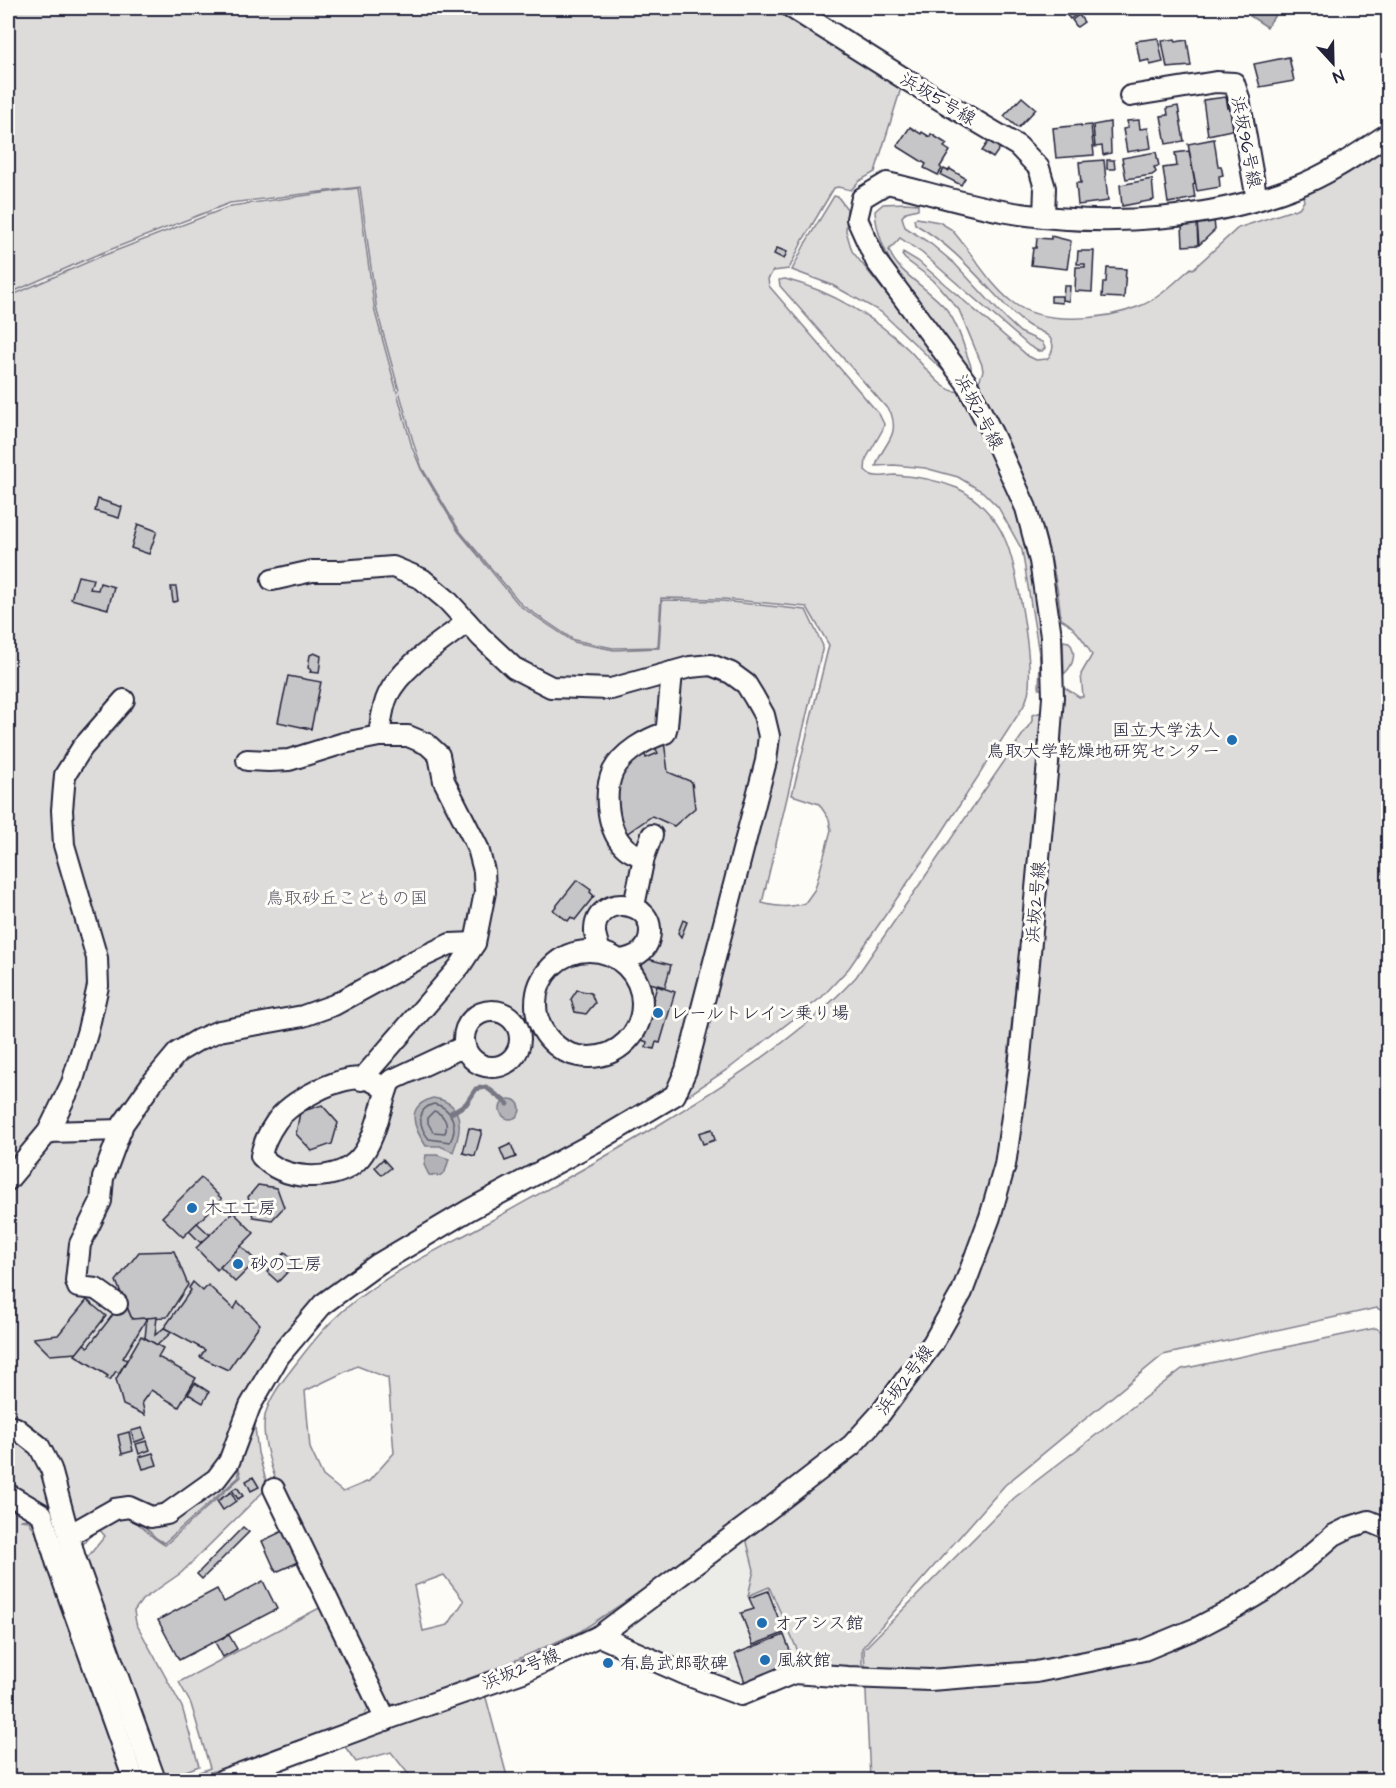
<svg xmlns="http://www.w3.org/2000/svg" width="1396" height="1788" font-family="'Architects Daughter','Klee One',sans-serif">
	<rect width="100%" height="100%" fill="#fdfcf7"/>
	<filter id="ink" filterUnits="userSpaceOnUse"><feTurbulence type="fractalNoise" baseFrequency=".0167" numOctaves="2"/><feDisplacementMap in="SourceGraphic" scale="12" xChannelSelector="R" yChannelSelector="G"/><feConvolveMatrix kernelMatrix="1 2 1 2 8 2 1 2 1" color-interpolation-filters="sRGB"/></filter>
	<g filter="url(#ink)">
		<path fill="#ecece9" d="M753 1536 811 1675 746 1703 598 1647Z"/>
		<g fill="#dddcdb" stroke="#807f8b" stroke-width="1.5" fill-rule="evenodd">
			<path d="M8 8 199 9 203 8H780L902 85 875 172 859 181 851 190 838 187 834 188 803 240 789 269 773 271 768 279 769 286 879 414 884 424 883 429 866 459 865 470C869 474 871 476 877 476 883 477 888 475 895 475 916 476 937 480 957 488 976 497 996 518 1004 537 1017 564 1034 666 1028 694 1027 699 1025 703 1023 707L939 837 849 968 822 997 731 1067 651 1120 400 1260 336 1303 281 1368 256 1412 255 1427 258 1453 268 1487 181 1573 142 1600 134 1611 136 1623 182 1707 199 1766 183 1772 186 1780 162 1772 87 1558 105 1536 98 1528C141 1505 133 1528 165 1545L241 1477 236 1456 239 1477 164 1543 156 1538 138 1520 123 1514 97 1527 83 1544 50 1556 42 1537 30 1519 20 1520 29 1521 45 1548 124 1780H8V297L97 258 231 206 358 188 375 312 412 447 421 469 458 531 520 606 574 642 614 650 659 648 662 600 722 601 806 610 823 646 762 903C778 907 789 908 805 903L815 889 831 830 829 819 819 804 792 795 829 645 807 607 723 599 661 598 658 647 613 648 574 640 522 605 459 530 422 468 414 445 377 311 360 187 230 203 94 256 8 294Z"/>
			<path d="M1386 146H1388V1314L1377 1308 1163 1355 1005 1485 862 1648V1675L806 1669 769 1587 748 1596 754 1570 746 1538C793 1502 842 1468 882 1425 961 1339 1006 1228 1023 1114L1064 687 1079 697H1083L1081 674 1092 655C1085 642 1075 626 1061 619 1053 532 1020 459 978 384L983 371 982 365 959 310 933 280 905 259 902 255 903 252 918 261 1028 356 1036 360 1047 359C1053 353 1055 344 1050 338 1045 332 1036 330 1029 326 1024 323 1019 319 1015 315 980 281 959 250 915 224L914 219 917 218 939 222 951 229C972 252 987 282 1012 302 1042 326 1106 320 1140 306 1160 298 1175 282 1191 268L1193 269 1238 228 1299 208 1304 201 1303 196 1324 186Z"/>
			<path d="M834 196 838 197 847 209 846 231 852 251 942 364 953 380 881 312 832 285 792 270 806 242Z"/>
			<path d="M905 203 918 204V209L906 212 902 217 905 227 931 244 955 264 1006 319 1020 332 1042 342 1045 348 1042 351H1038L1029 346 922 253 900 238 889 250C897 274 931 289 947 310 959 326 964 348 971 366V373C939 328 878 268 875 211L883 204Z"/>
			<path d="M785 279C831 291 875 317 909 350 921 362 944 396 961 391 976 422 996 453 1009 486 1034 551 1044 620 1043 689H1039L1040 660 1022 550 998 507 983 492 958 477 925 468 894 465 876 466C882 444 900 438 891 413L780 286 779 280Z"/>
			<path d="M1063 641 1069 642C1077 652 1074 665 1064 674Z"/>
			<path d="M1042 712 1044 715 999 1143 990 1183 961 1268 949 1294 906 1367 873 1408 842 1440 807 1469 652 1584 581 1631 500 1667 396 1705 387 1703 331 1584 320 1575C302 1536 257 1459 265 1416 269 1396 286 1377 298 1361 308 1348 319 1334 331 1322 374 1279 433 1253 485 1224 545 1190 607 1157 665 1121 732 1080 802 1035 856 977L1032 721V715ZM357 1366 388 1378 394 1453 369 1481 343 1492 323 1476 310 1448 305 1391ZM444 1575 464 1601 448 1625 423 1631 414 1586Z"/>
			<path d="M1376 1328 1388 1336V1780H870L864 1649 1014 1498 1182 1369Z"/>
			<path d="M325 1605 369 1707 364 1716 198 1777 197 1773 210 1768 191 1704 179 1682Z"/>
			<path d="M485 1694 508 1780H413L391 1752 356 1762 343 1744Z"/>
		</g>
		<g fill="#b2b2b7" stroke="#787885" stroke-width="1.5">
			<path d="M1256 8H1280L1267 27 1250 16Z"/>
			<path d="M433 1098C464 1102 463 1128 453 1152L440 1146H426C413 1127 405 1106 433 1098Z"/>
			<circle cx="510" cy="1109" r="10"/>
			<path d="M426 1155H437L449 1159 445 1172 439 1176 429 1175 424 1165Z"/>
		</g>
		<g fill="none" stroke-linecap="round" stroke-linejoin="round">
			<g stroke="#5c5c6d" stroke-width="1.5">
				<path d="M434 1104C452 1107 459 1127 450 1142L429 1139C419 1127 415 1109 434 1104Z"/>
				<path d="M434 1111C444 1114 449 1124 445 1133L433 1132 428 1123V1117Z"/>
			</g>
			<path stroke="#787885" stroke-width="5" d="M451 1113 466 1104 476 1089 486 1087 508 1104"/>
		</g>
		<g fill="#c6c6c8" stroke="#22223b" stroke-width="1.5" fill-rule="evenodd">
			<path d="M1073 8 1077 14 1070 19 1066 14Z"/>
			<path d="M1079 15 1084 22 1077 27 1072 20Z"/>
			<path d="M1158 38 1163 62 1150 65 1149 60 1140 62 1136 41Z"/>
			<path d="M1175 39 1176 42 1187 40 1191 66 1167 68 1162 41Z"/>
			<path d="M1289 57 1294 81 1260 87 1254 64Z"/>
			<path d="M1022 97 1036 109 1018 128 1004 116Z"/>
			<path d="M1226 97 1228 108 1232 107 1236 129 1208 135 1203 100Z"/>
			<path d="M1178 106 1184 141 1166 144 1161 116 1168 115 1167 108Z"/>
			<path d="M1139 120 1140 129 1148 128 1151 148 1127 152 1123 129 1128 128 1127 121Z"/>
			<path d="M1110 122 1111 153 1103 155 1102 146 1095 147 1093 125Z"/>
			<path d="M1081 125V126L1091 125 1094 155 1056 158 1053 128Z"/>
			<path d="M910 127 921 134 922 132 930 137 931 134 947 144 944 147 950 151 940 167 942 169 938 175 924 168 926 164 897 146Z"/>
			<path d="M991 138 1002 145 993 158 982 151Z"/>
			<path d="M1214 139 1218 166H1221L1223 175 1219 176 1220 187 1197 191 1188 144Z"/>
			<path d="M1189 151 1195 184 1193 185 1195 198 1168 203 1163 168 1177 166 1175 153Z"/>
			<path d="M1156 152 1159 166 1154 167 1156 172 1152 175 1126 179 1122 158Z"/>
			<path d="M1104 160 1108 201 1078 205 1076 183H1081L1079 162Z"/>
			<path d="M1107 160H1114L1115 169H1107Z"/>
			<path d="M944 169 948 171 950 169 965 178 961 185 941 175Z"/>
			<path d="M1152 179 1154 200 1122 206 1120 185Z"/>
			<path d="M1214 219 1215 230 1199 245 1197 222Z"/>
			<path d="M1197 224 1198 245 1183 246 1182 225Z"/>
			<path d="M1051 236 1071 241 1067 269 1031 265 1033 248H1036L1037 238 1051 239Z"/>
			<path d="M777 248 787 252 784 259 774 254Z"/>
			<path d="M1078 251H1094L1092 292 1075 291 1076 267H1085V264H1077Z"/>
			<path d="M1107 268 1126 269 1124 298 1102 297 1103 282H1106Z"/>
			<path d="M1064 286H1070L1069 301 1063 300Z"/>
			<path d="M1051 296H1062V303L1051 302Z"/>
			<path d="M98 499 122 507 119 518 95 511Z"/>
			<path d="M138 524 157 531 149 554 131 548Z"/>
			<path d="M78 576 93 579 90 589 98 590 100 583 114 587 108 609 71 599Z"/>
			<path d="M171 587H176L178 601 173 602Z"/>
			<path d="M314 653 321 656 319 673 310 672 311 670 308 668 310 655Z"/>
			<path d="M288 676 321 682 311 729 278 722Z"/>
			<path d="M664 741 668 772 692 782 695 808 674 826 652 816 626 834 616 809 619 778 633 755ZM655 747 658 753 646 758 644 752Z"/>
			<path d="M577 880 591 890 590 892 594 896 575 920 571 917 568 921 553 910Z"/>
			<path d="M683 920 687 922 681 937 678 933Z"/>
			<path d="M644 958 671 965 665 987 638 980Z"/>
			<path d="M657 986 675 992 660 1043 656 1042 654 1049 646 1047 647 1042 642 1040Z"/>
			<path d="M577 990 591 993 595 1003 586 1014 575 1012 571 999Z"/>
			<path d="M322 1105 338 1123 332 1144 312 1151 296 1134 300 1112Z"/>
			<path d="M469 1128 482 1131 475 1156 463 1153Z"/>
			<path d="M712 1129 715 1140 703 1144 699 1133Z"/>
			<path d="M511 1144 516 1157 505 1161 500 1149Z"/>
			<path d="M383 1159 391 1168 382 1175 375 1167Z"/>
			<path d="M201 1178 222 1199 183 1237 162 1217Z"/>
			<path d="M258 1185 277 1188 284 1207 272 1220 253 1217 248 1197Z"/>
			<path d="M233 1212 254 1233 217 1270 196 1248Z"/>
			<path d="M197 1223 210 1235 201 1243 189 1231Z"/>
			<path d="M241 1246 256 1261 235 1282 220 1267Z"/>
			<path d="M174 1251 188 1285 167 1317 132 1319 116 1281 139 1252Z"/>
			<path d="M285 1252 297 1262 278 1282 267 1272Z"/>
			<path d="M193 1282 203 1291 208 1285 234 1309 238 1302 260 1324 228 1370 200 1357 205 1350 164 1328 191 1290 189 1288Z"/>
			<path d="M87 1300 106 1316 77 1353 50 1355 33 1338 58 1335Z"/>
			<path d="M124 1300 132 1319 147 1318 123 1358 127 1360 119 1373 116 1371 110 1380 106 1378 108 1376 75 1355 84 1344 88 1347Z"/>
			<path d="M157 1317 155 1335 164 1328 172 1332 157 1345 145 1338 147 1318Z"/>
			<path d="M141 1336 163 1348 158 1357 196 1378 179 1407 151 1390 142 1402 145 1415 123 1405 116 1379Z"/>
			<path d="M195 1383 209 1392 203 1403 188 1394Z"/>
			<path d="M142 1428 146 1438 135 1442 131 1431Z"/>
			<path d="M129 1432 133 1451 122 1454 118 1435Z"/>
			<path d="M147 1441 150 1450 139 1454 136 1444Z"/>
			<path d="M153 1453 157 1465 143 1469 139 1457Z"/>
			<path d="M253 1477 259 1487 251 1491 246 1481Z"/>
			<path d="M237 1487 243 1496 238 1499 232 1490Z"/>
			<path d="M231 1492 236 1501 223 1510 217 1501Z"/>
			<path d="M243 1527 249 1532 202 1579 197 1574Z"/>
			<path d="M287 1529 301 1561 276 1572 262 1541Z"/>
			<path d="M263 1581 277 1609 179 1660 158 1620 217 1589 224 1602Z"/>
			<path d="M768 1591 784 1633 753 1645 741 1613 754 1609 749 1598Z"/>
			<path d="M229 1635 237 1649 223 1657 215 1642Z"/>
			<path d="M784 1635 796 1666 746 1685 735 1654Z"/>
		</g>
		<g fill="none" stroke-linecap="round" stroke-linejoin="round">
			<defs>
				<g id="minor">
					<path d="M792 8 905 79 1018 146 1039 168 1045 188 1044 216"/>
					<path d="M1130 96 1216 82 1234 83 1239 98 1257 200"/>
					<path d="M379 736C381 723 382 707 388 695 402 666 442 642 467 622"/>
					<path d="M247 760 269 761 289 760 344 743 379 736H408L427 744 439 755 444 781 478 848 484 871 485 892 475 943 460 966 361 1080"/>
					<path d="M644 857C639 855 632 853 627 849 607 833 603 793 613 771 623 752 646 739 665 733L667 726 672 672"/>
					<path d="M634 906 644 857 652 835"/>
					<circle cx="589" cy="1004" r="53"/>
					<path d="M600 951C598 945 596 939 595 933 593 892 659 898 649 939 646 953 634 957 621 960"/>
					<circle cx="492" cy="1039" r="28"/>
					<path d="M386 1091C381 1086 374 1081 366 1079 341 1074 290 1101 276 1122 269 1132 263 1144 261 1156 273 1169 290 1175 307 1176 374 1179 372 1129 390 1081L465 1046"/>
					<path d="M48 1132 121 1130"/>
					<path d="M8 1180 48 1132 72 1083 88 1030 98 986 97 958 64 845 62 810 65 775 82 748 124 700"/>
					<path d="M117 1304 96 1289 78 1287 76 1281 80 1244 101 1201 103 1178 123 1124 152 1083 178 1052 198 1040 219 1031 303 1016 334 1005 416 960 450 944 475 943"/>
					<path d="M8 1426 16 1428 39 1446 51 1469 75 1558 155 1780"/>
					<path d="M274 1489 386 1720"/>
					<path d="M8 1494 42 1514 57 1564 134 1780"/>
					<path d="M69 1535 115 1509 129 1507 151 1517 167 1514 216 1479 229 1462 250 1406 279 1356 323 1304 378 1264 469 1210 601 1139 675 1095 686 1070 766 761 769 736 764 715 754 697 746 684 731 673 711 665 690 667 611 689 551 687 514 668 481 637 447 600 422 579 393 567 340 571H312L272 580"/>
					<path d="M599 1636 687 1675 741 1695 794 1673 848 1677 930 1680 1036 1672 1144 1650 1197 1628 1237 1607 1267 1589 1304 1561 1334 1535 1350 1527 1369 1521 1388 1529"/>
					<path d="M223 1780 393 1717 523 1672 599 1636 769 1509 852 1445 880 1414 933 1343 962 1292 990 1217 1005 1165 1019 1068 1049 752 1053 697 1051 636 1040 561 1026 508 992 433 966 382 876 261 857 219 862 198 887 183C931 193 976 208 1020 214 1111 227 1212 220 1298 186 1330 174 1360 152 1388 134"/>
				</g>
			</defs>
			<use href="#minor" stroke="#22223b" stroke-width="24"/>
			<use href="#minor" stroke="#fdfcf7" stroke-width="20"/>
		</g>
	</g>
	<g fill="#1f6fb2" stroke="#fdfcf7" stroke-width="2">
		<circle cx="1232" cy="740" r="6"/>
		<circle cx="658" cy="1013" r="6"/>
		<circle cx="192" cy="1208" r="6"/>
		<circle cx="238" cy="1264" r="6"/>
		<circle cx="762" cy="1623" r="6"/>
		<circle cx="765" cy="1660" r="6"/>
		<circle cx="608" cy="1663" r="6"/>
	</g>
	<g text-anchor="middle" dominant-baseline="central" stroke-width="6" stroke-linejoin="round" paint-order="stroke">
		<g font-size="18" fill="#22223b" stroke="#fdfcf7">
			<text transform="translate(938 99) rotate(31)">浜坂5号線</text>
			<text transform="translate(1246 142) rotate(79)">浜坂96号線</text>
			<text transform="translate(979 412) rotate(62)">浜坂2号線</text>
			<text transform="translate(1036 902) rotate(-85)">浜坂2号線</text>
			<text transform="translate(905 1380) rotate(-53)">浜坂2号線</text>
			<text transform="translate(521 1669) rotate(-22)">浜坂2号線</text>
		</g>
		<g font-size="18" fill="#22223b" stroke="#fdfcf7" text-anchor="start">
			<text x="1220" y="730" text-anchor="end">国立大学法人<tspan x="1220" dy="21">鳥取大学乾燥地研究センター</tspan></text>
			<text x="670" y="1013">レールトレイン乗り場</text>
			<text x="204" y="1208">木工工房</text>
			<text x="250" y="1264">砂の工房</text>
			<text x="774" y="1623">オアシス館</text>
			<text x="777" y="1660">風紋館</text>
			<text x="620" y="1663">有島武郎歌碑</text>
		</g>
		<g font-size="18" fill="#5a5a6b" stroke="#fdfcf7">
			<text x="347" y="898">鳥取砂丘こどもの国</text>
		</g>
	</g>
	<rect width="1396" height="1788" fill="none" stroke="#fdfcf7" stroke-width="30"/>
	<rect x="15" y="15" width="1366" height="1758" fill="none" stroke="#22223b" stroke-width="2" filter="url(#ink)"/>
	<g transform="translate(1333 63) rotate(158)" stroke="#fdfcf7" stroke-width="4.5" paint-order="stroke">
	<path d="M0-4.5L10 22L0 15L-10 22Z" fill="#22223b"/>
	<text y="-9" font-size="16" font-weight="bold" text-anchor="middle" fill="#22223b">N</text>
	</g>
</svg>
